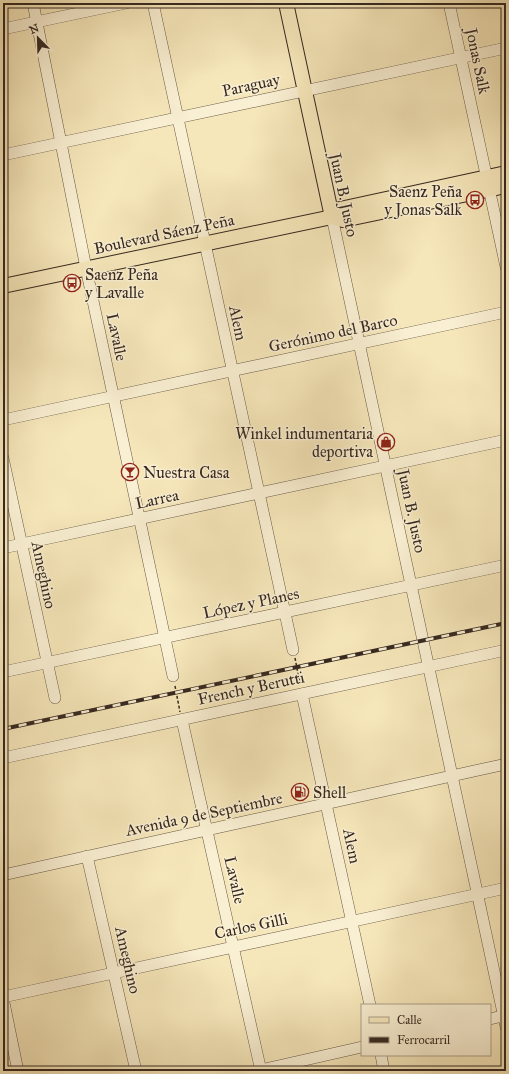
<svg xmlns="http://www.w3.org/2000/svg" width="509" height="1074" font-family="'IM FELL Great Primer',serif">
	<rect width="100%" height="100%" fill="#f6e7ba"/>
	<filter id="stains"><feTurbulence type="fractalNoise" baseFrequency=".005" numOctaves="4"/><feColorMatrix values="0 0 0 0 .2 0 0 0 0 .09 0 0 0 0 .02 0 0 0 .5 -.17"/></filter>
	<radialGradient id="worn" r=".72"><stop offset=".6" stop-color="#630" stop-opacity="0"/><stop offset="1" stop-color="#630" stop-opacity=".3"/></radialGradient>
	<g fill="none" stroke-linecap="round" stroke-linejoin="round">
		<defs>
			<g id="minor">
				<path d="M33 3 86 268 173 676"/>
				<path d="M153 3 293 650"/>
				<path d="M449 3 506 267"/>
				<path d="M3 29 126 3"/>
				<path d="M3 155 506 48"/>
				<path d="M332 217 506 1027"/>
				<path d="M3 420 506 312"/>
				<path d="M3 458 55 698"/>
				<path d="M3 548 506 440"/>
				<path d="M3 672 506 565"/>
				<path d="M302 694 370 1005"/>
				<path d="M182 720 261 1071"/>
				<path d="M3 758 506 650"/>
				<path d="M87 856 136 1071"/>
				<path d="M3 875 506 764"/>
				<path d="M3 997 506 888"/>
				<path d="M3 998 18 1071"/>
				<path d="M490 1019 506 1015"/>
				<path d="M381 1055 384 1071"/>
				<path d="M256 1071 362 1047"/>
			</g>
			<g id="major">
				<path d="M286 3 332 217"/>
				<path d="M332 217 340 209 506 173"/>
				<path d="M3 286 332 217 343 220 506 186"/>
			</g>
		</defs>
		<use href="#minor" stroke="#665846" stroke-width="12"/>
		<use href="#major" stroke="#362820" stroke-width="16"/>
		<g stroke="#362820" stroke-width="1.5" stroke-dasharray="3 2" stroke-linecap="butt">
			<path d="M295 658 300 684"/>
			<path d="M175 686 180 712"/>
		</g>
		<use href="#minor" stroke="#f9efd2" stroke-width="11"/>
		<use href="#major" stroke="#f6e7ba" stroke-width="14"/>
		<defs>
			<path id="rail" d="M3 729 506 623"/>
		</defs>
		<use href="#rail" stroke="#362820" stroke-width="4"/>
		<use href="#rail" stroke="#f9efd2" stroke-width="2.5" stroke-dasharray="8" stroke-linecap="butt"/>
	</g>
	<defs>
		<symbol id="bus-ring" viewBox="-11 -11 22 22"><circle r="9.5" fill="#f9efd2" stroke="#8f2418" stroke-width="1.5"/><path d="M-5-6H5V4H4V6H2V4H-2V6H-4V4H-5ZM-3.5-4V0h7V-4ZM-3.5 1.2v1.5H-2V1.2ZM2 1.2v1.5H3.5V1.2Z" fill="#8f2418"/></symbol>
		<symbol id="shop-ring" viewBox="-11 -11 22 22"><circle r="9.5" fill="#f9efd2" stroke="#8f2418" stroke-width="1.5"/><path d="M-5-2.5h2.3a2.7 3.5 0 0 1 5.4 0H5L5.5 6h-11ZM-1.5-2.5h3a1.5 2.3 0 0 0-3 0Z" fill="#8f2418"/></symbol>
		<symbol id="bar-ring" viewBox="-11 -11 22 22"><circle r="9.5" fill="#f9efd2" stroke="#8f2418" stroke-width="1.5"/><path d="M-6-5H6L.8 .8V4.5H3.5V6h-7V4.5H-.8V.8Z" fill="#8f2418"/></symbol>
		<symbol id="fuel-ring" viewBox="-11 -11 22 22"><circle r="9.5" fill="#f9efd2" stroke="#8f2418" stroke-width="1.5"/><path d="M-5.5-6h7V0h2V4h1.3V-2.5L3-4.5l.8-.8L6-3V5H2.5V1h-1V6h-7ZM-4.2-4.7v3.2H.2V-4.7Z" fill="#8f2418"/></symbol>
	</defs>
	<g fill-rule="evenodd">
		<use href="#bus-ring" x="465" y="190" width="20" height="20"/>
		<use href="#bus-ring" x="62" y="273" width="20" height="20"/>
		<use href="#shop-ring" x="376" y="432" width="20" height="20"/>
		<use href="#bar-ring" x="120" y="462" width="20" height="20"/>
		<use href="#fuel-ring" x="290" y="782" width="20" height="20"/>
	</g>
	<g text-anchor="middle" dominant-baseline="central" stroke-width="3" stroke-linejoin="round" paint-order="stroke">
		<g font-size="16" fill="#362820" stroke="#f9efd2">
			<text transform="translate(478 61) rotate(78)">Jonas Salk</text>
			<text transform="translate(251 85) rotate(-12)">Paraguay</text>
			<text transform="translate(344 195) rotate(78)">Juan B. Justo</text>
			<text transform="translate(164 234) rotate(-12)">Boulevard Sáenz Peña</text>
			<text transform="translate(238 323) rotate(78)">Alem</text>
			<text transform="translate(333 333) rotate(-12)">Gerónimo del Barco</text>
			<text transform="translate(117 337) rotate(78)">Lavalle</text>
			<text transform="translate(157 499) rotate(-12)">Larrea</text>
			<text transform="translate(412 511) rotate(78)">Juan B. Justo</text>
			<text transform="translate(44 575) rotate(78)">Ameghino</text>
			<text transform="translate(251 603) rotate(-12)">López y Planes</text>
			<text transform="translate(251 688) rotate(-12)">French y Berutti</text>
			<text transform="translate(204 814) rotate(-12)">Avenida 9 de Septiembre</text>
			<text transform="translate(352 846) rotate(78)">Alem</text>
			<text transform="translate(235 880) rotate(77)">Lavalle</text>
			<text transform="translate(251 926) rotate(-12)">Carlos Gilli</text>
			<text transform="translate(128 960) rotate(77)">Ameghino</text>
		</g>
		<g font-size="16" fill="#362820" stroke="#f9efd2" text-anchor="start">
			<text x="462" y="191" text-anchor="end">Saenz Peña<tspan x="462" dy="18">y Jonas Salk</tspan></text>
			<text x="85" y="274">Saenz Peña<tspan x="85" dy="18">y Lavalle</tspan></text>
			<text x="373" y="433" text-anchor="end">Winkel indumentaria<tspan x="373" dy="18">deportiva</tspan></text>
			<text x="143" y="472">Nuestra Casa</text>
			<text x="313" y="792">Shell</text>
		</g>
	</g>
	<rect width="509" height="1074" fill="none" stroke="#f6e7ba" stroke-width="16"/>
	<rect x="4" y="4" width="501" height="1066" fill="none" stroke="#362820" stroke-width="2"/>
	<rect x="8" y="8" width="493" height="1058" fill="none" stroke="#362820"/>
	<rect x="361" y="1004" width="130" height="52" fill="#f9efd2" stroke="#ab9f8b"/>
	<rect x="369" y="1017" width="20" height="6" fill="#f6e7ba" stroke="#ab9f8b"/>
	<text x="397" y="1024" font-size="12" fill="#362820">Calle</text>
	<rect x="369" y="1037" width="20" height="6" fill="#362820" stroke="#ab9f8b"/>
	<text x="397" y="1044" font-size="12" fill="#362820">Ferrocarril</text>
	<g transform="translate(38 38) rotate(337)" stroke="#f9efd2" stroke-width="3" paint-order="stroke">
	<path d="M0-3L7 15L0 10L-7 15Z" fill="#362820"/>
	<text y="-6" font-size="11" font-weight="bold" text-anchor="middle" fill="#362820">N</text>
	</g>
	<rect width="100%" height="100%" filter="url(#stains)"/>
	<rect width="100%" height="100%" fill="url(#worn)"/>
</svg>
